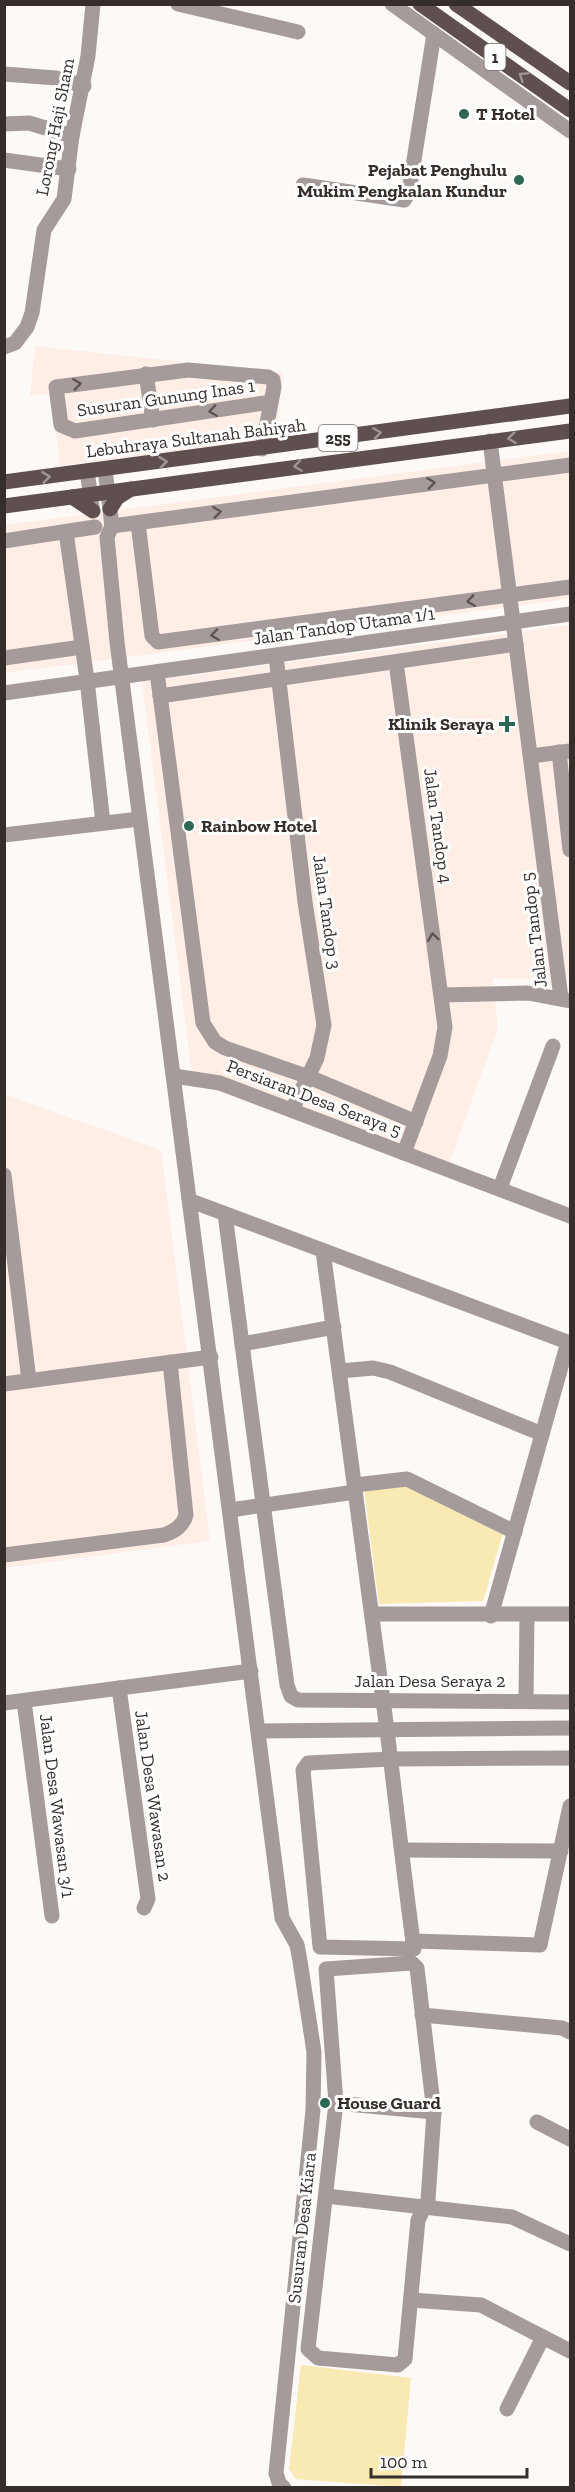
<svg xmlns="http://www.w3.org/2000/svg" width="575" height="2492" font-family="'Zilla Slab',serif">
	<rect width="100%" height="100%" fill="#fdf9f7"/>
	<g fill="#ffeee6">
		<path d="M35 346 283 373 276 438 60 466 52 393 30 396Z"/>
		<path d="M570 451V599L5 673 4 525Z"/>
		<path d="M570 625V981L493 978 498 1028 445 1175 193 1082 142 682Z"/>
		<path d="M4 1094 161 1150 210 1541 5 1568Z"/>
	</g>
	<g fill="#f9e9b2">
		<path d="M407 1483 505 1526 483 1601 379 1604 364 1489Z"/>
		<path d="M301 2365 411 2378 401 2487 296 2479 289 2469Z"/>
	</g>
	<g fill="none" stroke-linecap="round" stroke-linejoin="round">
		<g stroke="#a59b9b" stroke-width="15">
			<path d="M178 4 298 32"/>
			<path d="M392 4 570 131"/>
			<path d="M4 74 56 78 84 86"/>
			<path d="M4 124 29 123 72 136"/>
			<path d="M4 160 69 169"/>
			<path d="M303 185 404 200 408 194 411 179 434 34"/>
			<path d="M4 347 15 343 27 327 32 313 44 230 64 199 72 136 88 56 93 4"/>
			<path d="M146 374 153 420"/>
			<path d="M490 441 561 998"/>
			<path d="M262 449 274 387 273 380 268 377 188 370 56 387 61 425 75 431 271 402"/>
			<path d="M105 470 112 526 107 537 117 642 282 1918 297 1945 300 1961 314 2052 313 2110 276 2473 279 2483 284 2488"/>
			<path d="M87 471 92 506"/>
			<path d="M138 523 152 636 158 642 570 587"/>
			<path d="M112 526 570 465"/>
			<path d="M66 532 87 680 103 823"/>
			<path d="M4 541 95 527"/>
			<path d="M276 656 305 902 324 1025 317 1058 292 1110"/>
			<path d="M4 658 82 647"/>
			<path d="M396 662 445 1027 440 1056 404 1153"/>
			<path d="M157 672 203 1023 215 1042 225 1048 309 1077 416 1122"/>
			<path d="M4 693 570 614"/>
			<path d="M160 696 516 644"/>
			<path d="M559 752 570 850"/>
			<path d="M531 756 570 751"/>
			<path d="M4 835 139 819"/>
			<path d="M441 995 528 993 570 1001"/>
			<path d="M174 1076 220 1083 570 1216"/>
			<path d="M4 1175 29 1380"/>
			<path d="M500 1188 553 1046"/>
			<path d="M191 1201 570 1343"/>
			<path d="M225 1214 242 1344"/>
			<path d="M323 1251 387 1730C396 1803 404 1876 414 1949L320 1947 303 1770 308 1763 391 1759 570 1758"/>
			<path d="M334 1327 242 1344 287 1685 291 1696 298 1700 570 1702"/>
			<path d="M340 1371 373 1368 390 1372 542 1434"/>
			<path d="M4 1384 211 1357"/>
			<path d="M355 1485 407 1479 515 1532"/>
			<path d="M230 1510 355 1492"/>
			<path d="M4 1555 164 1535C175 1531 183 1526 186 1515L170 1362"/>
			<path d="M372 1614H570"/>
			<path d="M491 1616 568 1342"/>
			<path d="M119 1688 148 1899 144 1908"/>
			<path d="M526 1700 527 1615"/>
			<path d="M24 1701 52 1916"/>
			<path d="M4 1703 251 1671"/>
			<path d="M259 1731 570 1728"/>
			<path d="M402 1850 561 1851"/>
			<path d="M413 1941 540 1945 570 1806"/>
			<path d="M412 1963 417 1968 434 2112 428 2200 418 2220 405 2359 398 2365 318 2358 308 2349 336 2103 326 1969Z"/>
			<path d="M422 2015 562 2028 570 2032"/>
			<path d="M336 2103 434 2112"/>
			<path d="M537 2122 570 2139"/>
			<path d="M326 2196 512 2217 570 2244"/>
			<path d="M411 2300 481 2305 570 2351"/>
			<path d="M507 2409 543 2337"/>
		</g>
		<g stroke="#5f4f4e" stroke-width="15">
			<path d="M420 4 570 110"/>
			<path d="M456 4 570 83"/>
			<path d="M4 482 570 406"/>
			<path d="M72 497 93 511"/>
			<path d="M4 506 570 431"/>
			<path d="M110 509 117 498 131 489"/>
		</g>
	</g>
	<defs><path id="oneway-chevron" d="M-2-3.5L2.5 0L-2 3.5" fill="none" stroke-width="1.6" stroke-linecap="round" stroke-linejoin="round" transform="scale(1.5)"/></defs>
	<g stroke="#9f9595">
		<use href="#oneway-chevron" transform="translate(523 76) rotate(-145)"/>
		<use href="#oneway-chevron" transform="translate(377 433) rotate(-8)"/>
		<use href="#oneway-chevron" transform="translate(512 438) rotate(173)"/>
		<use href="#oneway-chevron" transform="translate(163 462) rotate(-7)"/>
		<use href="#oneway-chevron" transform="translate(298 466) rotate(172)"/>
		<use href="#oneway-chevron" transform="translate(46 477) rotate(-7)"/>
	</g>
	<g stroke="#5d5452">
		<use href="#oneway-chevron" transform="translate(77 384) rotate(-8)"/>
		<use href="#oneway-chevron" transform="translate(213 411) rotate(172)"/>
		<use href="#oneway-chevron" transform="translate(431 483) rotate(-8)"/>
		<use href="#oneway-chevron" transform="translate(217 512) rotate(-8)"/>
		<use href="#oneway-chevron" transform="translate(471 601) rotate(172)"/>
		<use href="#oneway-chevron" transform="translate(215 635) rotate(172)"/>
		<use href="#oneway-chevron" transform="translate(433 937) rotate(-98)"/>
	</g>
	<g fill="#2c6852" stroke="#fff" stroke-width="2">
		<circle cx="464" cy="114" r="6"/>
		<circle cx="519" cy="180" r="6"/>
		<path d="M504 715h6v6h6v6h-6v6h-6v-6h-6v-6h6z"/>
		<circle cx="189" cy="826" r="6"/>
		<circle cx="325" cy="2103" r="6"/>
	</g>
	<g text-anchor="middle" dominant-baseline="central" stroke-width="6" stroke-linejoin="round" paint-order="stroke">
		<g fill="#fff" stroke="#726d6b" stroke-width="1.5">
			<rect x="484.5" y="44" width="21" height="26" rx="4.5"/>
			<rect x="318.5" y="425" width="39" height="26" rx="4.5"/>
		</g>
		<g font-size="16" font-weight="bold" fill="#362e2b">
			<text x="495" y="57">1</text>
			<text x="338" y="438">255</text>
		</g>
		<g font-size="18" font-weight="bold" fill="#362e2b" stroke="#fff" text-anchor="start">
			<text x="476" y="114">T Hotel</text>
			<text x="507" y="170" text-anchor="end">Pejabat Penghulu<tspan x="507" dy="21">Mukim Pengkalan Kundur</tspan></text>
			<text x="494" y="724" text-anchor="end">Klinik Seraya</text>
			<text x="201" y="826">Rainbow Hotel</text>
			<text x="337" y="2103">House Guard</text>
		</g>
		<g font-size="18" fill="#362e2b" stroke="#fff">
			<text transform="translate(55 127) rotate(-79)">Lorong Haji Sham</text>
			<text transform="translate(166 398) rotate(-8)">Susuran Gunung Inas 1</text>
			<text transform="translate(196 438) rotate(-7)">Lebuhraya Sultanah Bahiyah</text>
			<text transform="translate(344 626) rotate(-8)">Jalan Tandop Utama 1/1</text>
			<text transform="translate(438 826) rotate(82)">Jalan Tandop 4</text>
			<text transform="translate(327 912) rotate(82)">Jalan Tandop 3</text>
			<text transform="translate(534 930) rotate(-97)">Jalan Tandop 5</text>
			<text transform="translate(314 1098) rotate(21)">Persiaran Desa Seraya 5</text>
			<text x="430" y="1681">Jalan Desa Seraya 2</text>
			<text transform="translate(153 1796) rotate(82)">Jalan Desa Wawasan 2</text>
			<text transform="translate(57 1806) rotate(83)">Jalan Desa Wawasan 3/1</text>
			<text transform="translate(302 2228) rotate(-84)">Susuran Desa Kiara</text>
		</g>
	</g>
	<rect width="575" height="2492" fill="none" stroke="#362e2b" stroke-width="12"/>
	<path d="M371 2468v9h156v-9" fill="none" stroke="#362e2b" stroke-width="3"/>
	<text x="380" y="2468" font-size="18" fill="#362e2b" stroke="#ffffff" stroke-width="4.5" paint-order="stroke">100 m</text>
</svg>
